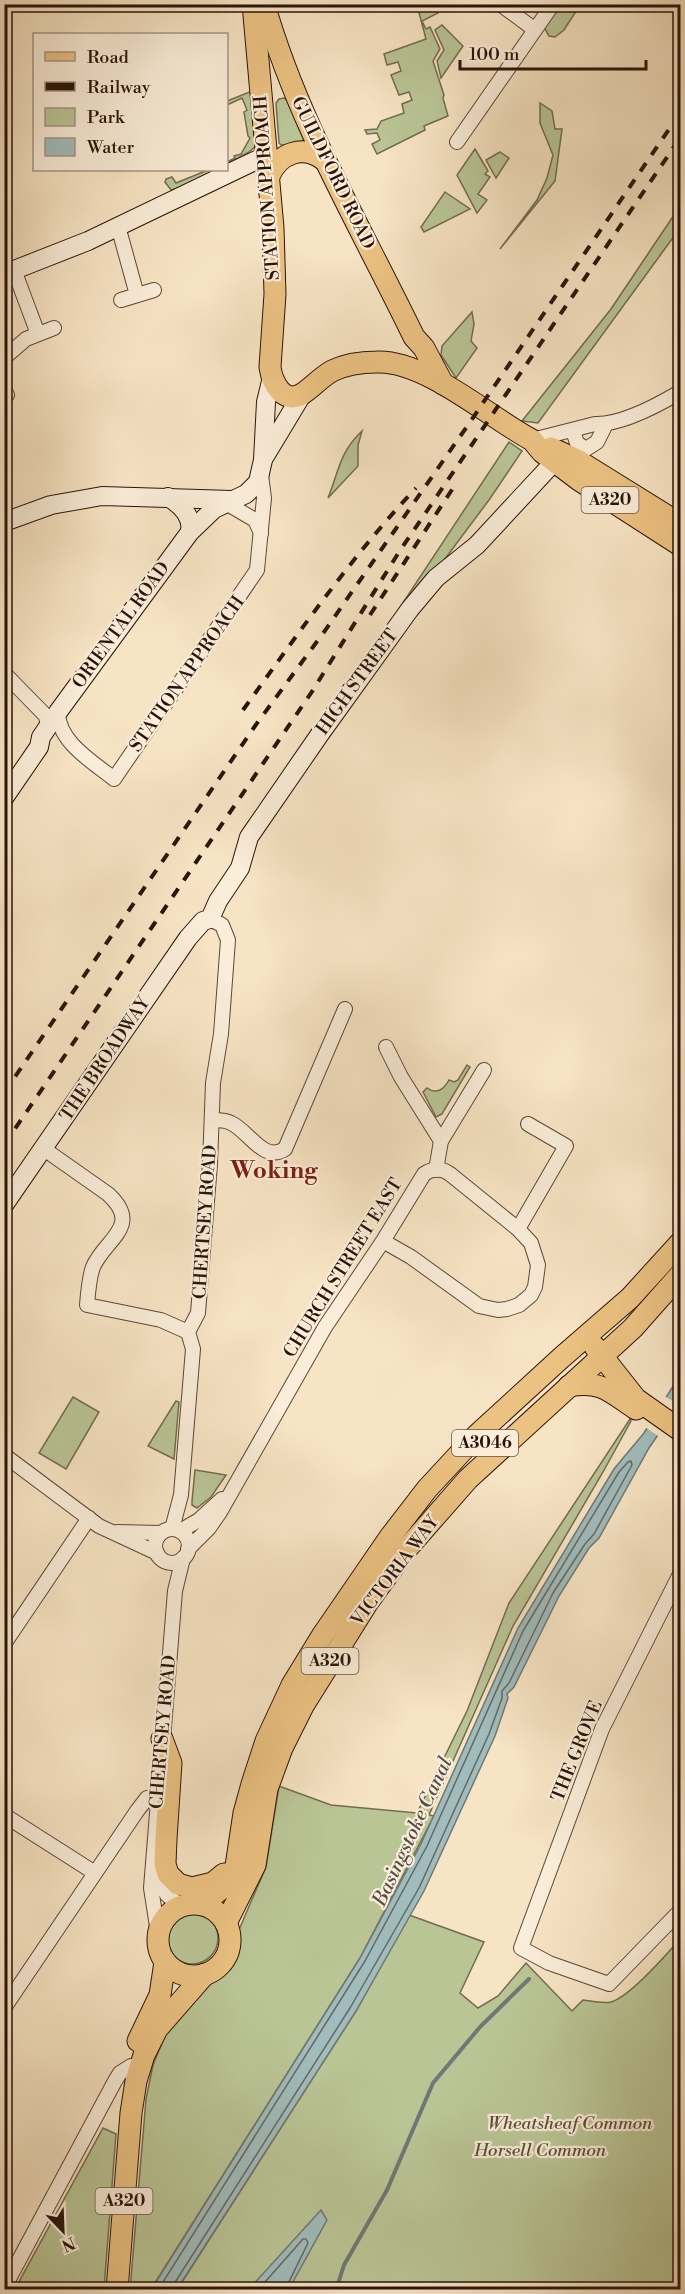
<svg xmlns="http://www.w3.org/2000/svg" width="685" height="2294" font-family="'Libre Bodoni',serif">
	<rect width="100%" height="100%" fill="#f7e4c4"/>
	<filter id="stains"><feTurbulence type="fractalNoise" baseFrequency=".00333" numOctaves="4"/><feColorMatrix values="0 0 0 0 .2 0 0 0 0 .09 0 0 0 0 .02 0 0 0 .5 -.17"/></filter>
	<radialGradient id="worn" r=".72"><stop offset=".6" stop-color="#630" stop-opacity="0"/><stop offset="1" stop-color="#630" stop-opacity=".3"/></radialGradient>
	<g fill="#bac596" stroke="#726c50" stroke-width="1.5">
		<path d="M417 5H433L438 13 422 21 426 29 430 27 440 49 433 61 444 95 443 98 448 116 424 126 425 130 377 154 372 144 380 140 377 133 367 134 365 130 377 129 381 121 404 113 402 104 412 100 409 92 399 95 391 75 401 71 398 62 387 65 384 54 426 39Z"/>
		<path d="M558 5H580L564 30 555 37 549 36 544 27Z"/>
		<path d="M442 25 463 46 441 78 437 61 444 50 435 30Z"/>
		<path d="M252 91 256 146 249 152 227 164V162L235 158 234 156 241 154 250 138 248 136 244 112 247 110 242 98 227 105V101Z"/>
		<path d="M284 98 289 102 304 139 301 143 281 145 279 143 276 103 279 99Z"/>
		<path d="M540 103 552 111 555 129H562L555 181 500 249 537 200 547 178 553 155 540 123Z"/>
		<path d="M475 149 488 171 485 174 490 177 478 194 487 200 477 213 457 175Z"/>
		<path d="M500 152 509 158 496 178 486 160Z"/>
		<path d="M208 170H215L176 189 171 190 165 182 166 179 172 177 176 183Z"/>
		<path d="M445 192 470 209 424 232 421 227Z"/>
		<path d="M680 206V228L538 423 522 421 611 309Z"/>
		<path d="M472 312 474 324 471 341 477 348 456 378 441 355 442 346Z"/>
		<path d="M362 431 358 445V466L328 498C339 471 339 453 362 431Z"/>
		<path d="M509 442 522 451 489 500 335 706Z"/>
		<path d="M467 1065 470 1067 442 1114 436 1117 423 1092 427 1088C437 1095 444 1089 449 1080L454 1082 458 1080Z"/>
		<path d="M73 1397 99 1412 66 1469 39 1453Z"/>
		<path d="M176 1401 179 1402 174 1459 148 1446Z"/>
		<path d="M630 1419 631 1421 603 1472 513 1626 429 1815 434 1816 360 1958 151 2289 130 2290 146 2099 153 2065 166 2033 213 1981 229 1968 236 1957 239 1944 238 1932 266 1867 279 1786 331 1805 417 1813 467 1711 509 1603Z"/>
		<path d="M195 1470 226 1475 211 1497 197 1508 192 1505V1501Z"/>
		<circle cx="192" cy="1938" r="26"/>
		<path d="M409 1915 484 1942 460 1993 478 2008 498 1996 526 1963 572 2011 583 2000C592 2001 603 2004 611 2002 629 1997 667 1954 680 1939V2289L177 2290 356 2011Z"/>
		<path d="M103 2128 116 2134 104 2289H15Z"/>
	</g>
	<g fill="#a0bcbc" stroke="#707875" stroke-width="1.5">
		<path d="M680 1375V1403L649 1448 599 1538 589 1548 559 1596 514 1687 507 1694 508 1698 495 1736 424 1891 356 2011 177 2289 151 2290 360 1958 421 1844 518 1628 614 1469 644 1433Z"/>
		<path d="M321 2210 327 2220 289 2289H249Z"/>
	</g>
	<path fill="#f7e4c4" d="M664 1396 680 1405 661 1438 645 1427Z"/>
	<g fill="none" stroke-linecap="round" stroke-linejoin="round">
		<g stroke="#646863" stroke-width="1.5">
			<path d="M158 2290 365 1961 427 1846 523 1631 619 1472 628 1462 631 1461 632 1465 594 1534 585 1544 553 1593 509 1683 502 1691V1698L489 1734 419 1888 350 2008 174 2284 173 2290"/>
			<path d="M258 2290 303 2239H306L308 2243 285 2290"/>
		</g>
		<path stroke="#707875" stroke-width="4" d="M336 2290 344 2265 387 2190 433 2083 480 2027 529 1979"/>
		<defs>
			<g id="street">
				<path d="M500 4 534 29"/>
				<path d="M457 142 553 4"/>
				<path d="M118 226 137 295"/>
				<path d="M14 270 38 334"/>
				<path d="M121 300 154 290"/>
				<path d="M4 358 26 339 54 328"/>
				<path d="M4 389 7 395"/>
				<path d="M573 431 577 443 586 449 597 442 606 424"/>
				<path d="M532 440 595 424C621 425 658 405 680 392"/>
				<path d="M226 503 255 520 261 533"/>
				<path d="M4 673 46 716 48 727"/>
				<path d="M58 712C58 742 93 762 114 779L257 570 264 498 261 475"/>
				<path d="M386 1047 401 1077 441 1141"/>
				<path d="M212 1120C218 1120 226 1120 231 1123 249 1131 263 1163 285 1149L345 1009"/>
				<path d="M44 1149 108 1194C143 1226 105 1239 93 1267 89 1278 88 1293 87 1305L161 1320 188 1332"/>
				<path d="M436 1170 441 1141 484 1070"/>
				<path d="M518 1229 566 1146 528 1124"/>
				<path d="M4 1455 99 1526 157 1553"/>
				<path d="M172 1529 181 1495 193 1349 188 1332 198 1313 210 1164 213 1083 221 1034 228 940 222 925 210 919"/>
				<circle cx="172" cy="1546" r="17"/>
				<path d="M180 1531 199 1520 222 1499"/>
				<path d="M117 1532 161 1533"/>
				<path d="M188 1549 209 1528 220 1512 325 1327 383 1241 424 1174C433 1168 442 1168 450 1174L518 1229 531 1243 538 1265 535 1287 531 1295 519 1305 507 1309 498 1310 479 1306 411 1257 383 1241"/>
				<path d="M680 1574 602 1729 521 1948 549 1963 609 1984 680 1911"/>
				<path d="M4 1644 89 1518"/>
				<path d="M4 1815 95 1873"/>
				<path d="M153 1873 167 1895 181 1906"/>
				<path d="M158 1933 151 1888 175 1591 183 1558"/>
				<path d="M4 2008 137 1811 147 1798 158 1797"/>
				<path d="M4 2288 115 2081 120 2073 131 2066"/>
			</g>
			<g id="secondary">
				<path d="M4 274 88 241 267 155"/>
				<path d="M265 456 303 393"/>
				<path d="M168 497C181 505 193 516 190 532"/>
				<path d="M4 522 51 505 102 496 232 500"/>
				<path d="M4 798 39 747 41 737 58 712 190 532 214 509 246 494 258 482 263 460 266 402 272 377"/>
				<path d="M4 1205 188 938 203 921 210 919 218 901 240 868 249 837 320 734 410 609 436 578 477 545 554 462 567 456"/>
			</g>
			<g id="primary">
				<path d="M253 4 273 228 275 294 270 367C272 382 283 405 302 394 313 387 321 377 332 371 346 364 361 362 377 362 425 360 489 417 532 440L542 452 579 480 680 545"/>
				<path d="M264 4C298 123 361 227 414 337L424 348 443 384"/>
				<path d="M269 176C279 153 303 144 324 160"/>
				<path d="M551 448 577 460 680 524"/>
				<path d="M595 1347 636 1399 680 1430"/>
				<path d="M569 1386C602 1380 610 1392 636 1409"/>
				<path d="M162 1739 171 1763 166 1839 165 1864 168 1874 178 1884 192 1888 213 1883 224 1874"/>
				<circle cx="194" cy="1940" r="36"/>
				<path d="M203 1904 227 1884 236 1866 244 1813 252 1784 266 1741 292 1685 322 1636 390 1537 427 1489 477 1435 561 1358 630 1298 680 1243"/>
				<path d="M226 1923 255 1865 267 1789 282 1748 303 1706 368 1602 404 1552 468 1479 633 1328 680 1275"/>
				<path d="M138 2041 160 1995 165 1962"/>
				<path d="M117 2290 131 2113 136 2081 144 2055 157 2029 205 1974"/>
			</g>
		</defs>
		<use href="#street" stroke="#5c4738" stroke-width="16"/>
		<use href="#secondary" stroke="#29130a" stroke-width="20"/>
		<use href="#primary" stroke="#29130a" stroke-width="23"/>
		<use href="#street" stroke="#faedd9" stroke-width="14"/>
		<use href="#secondary" stroke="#faedd9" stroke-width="18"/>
		<use href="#primary" stroke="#ecc282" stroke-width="21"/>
		<g stroke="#29130a" stroke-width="4" stroke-dasharray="10 10" stroke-linecap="butt">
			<path d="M370 615 457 482"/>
			<path d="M243 710C298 634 351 557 416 488"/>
			<path d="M4 1093 255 726 324 632 468 425 680 113"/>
			<path d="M4 1145 313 690 399 552 680 138"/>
		</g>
	</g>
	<g text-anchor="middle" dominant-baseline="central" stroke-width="4.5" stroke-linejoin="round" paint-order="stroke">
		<g fill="#faedd9" stroke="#685448" stroke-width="1.5">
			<rect x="581.5" y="487" width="57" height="26" rx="4.5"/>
			<rect x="452" y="1430" width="66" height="26" rx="4.5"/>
			<rect x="301.5" y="1648" width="57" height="26" rx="4.5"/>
			<rect x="95.5" y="2188" width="57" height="26" rx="4.5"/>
		</g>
		<g font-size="16" font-weight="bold" fill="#29130a">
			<text x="610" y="500">A320</text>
			<text x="485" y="1443">A3046</text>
			<text x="330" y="1661">A320</text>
			<text x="124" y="2201">A320</text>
		</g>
		<g font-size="18" fill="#29130a" stroke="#faedd9">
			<text transform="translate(333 173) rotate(64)">GUILDFORD ROAD</text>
			<text transform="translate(267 188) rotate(-94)">STATION APPROACH</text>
			<text transform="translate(121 625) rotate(-54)">ORIENTAL ROAD</text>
			<text transform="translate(187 674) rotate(-55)">STATION APPROACH</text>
			<text transform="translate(357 682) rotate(-54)">HIGH STREET</text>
			<text transform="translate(105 1059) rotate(-56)">THE BROADWAY</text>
			<text transform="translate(205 1222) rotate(-86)">CHERTSEY ROAD</text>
			<text transform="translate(343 1268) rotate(-58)">CHURCH STREET EAST</text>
			<text transform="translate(395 1571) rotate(-53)">VICTORIA WAY</text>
			<text transform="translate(163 1732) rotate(-85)">CHERTSEY ROAD</text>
			<text transform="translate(577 1751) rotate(-68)">THE GROVE</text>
		</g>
		<g font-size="18" font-style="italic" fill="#5c513b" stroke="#faedd9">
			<text x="570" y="2123">Wheatsheaf Common</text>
			<text x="540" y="2150">Horsell Common</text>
		</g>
		<g font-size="20" font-style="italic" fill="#534e48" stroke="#faedd9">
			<text transform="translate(413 1832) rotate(-65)">Basingstoke Canal</text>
		</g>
		<g font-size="24" font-weight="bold" fill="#7a1f14" stroke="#faedd9">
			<text x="274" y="1171">Woking</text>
		</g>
	</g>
	<rect width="685" height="2294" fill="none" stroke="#f7e4c4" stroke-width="24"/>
	<rect x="6" y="6" width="673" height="2282" fill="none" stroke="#29130a" stroke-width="3"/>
	<rect x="12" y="12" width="661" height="2270" fill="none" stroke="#29130a" stroke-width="1.5"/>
	<rect x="33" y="33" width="195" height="138" fill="#faedd9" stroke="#a69686" stroke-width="1.5"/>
	<rect x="45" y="52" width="30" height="9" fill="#ecc282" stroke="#a69686" stroke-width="1.5"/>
	<text x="87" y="63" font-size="18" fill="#29130a">Road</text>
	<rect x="45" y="82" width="30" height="9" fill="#29130a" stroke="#a69686" stroke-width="1.5"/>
	<text x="87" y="93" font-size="18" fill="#29130a">Railway</text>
	<rect x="45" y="108" width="30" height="18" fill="#bac596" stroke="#a69686" stroke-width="1.5"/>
	<text x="87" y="123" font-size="18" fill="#29130a">Park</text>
	<rect x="45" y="138" width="30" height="18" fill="#a0bcbc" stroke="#a69686" stroke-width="1.5"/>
	<text x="87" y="153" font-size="18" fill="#29130a">Water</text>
	<g transform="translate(63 2231) rotate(157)" stroke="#faedd9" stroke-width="4.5" paint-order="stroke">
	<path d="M0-4.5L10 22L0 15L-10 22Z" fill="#29130a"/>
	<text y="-9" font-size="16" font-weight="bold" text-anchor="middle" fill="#29130a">N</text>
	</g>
	<path d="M460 60v9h186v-9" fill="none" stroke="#29130a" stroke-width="3"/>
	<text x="469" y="60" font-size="18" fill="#29130a" stroke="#faedd9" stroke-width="4.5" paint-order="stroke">100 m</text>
	<rect width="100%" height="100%" filter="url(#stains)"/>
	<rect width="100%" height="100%" fill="url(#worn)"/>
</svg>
